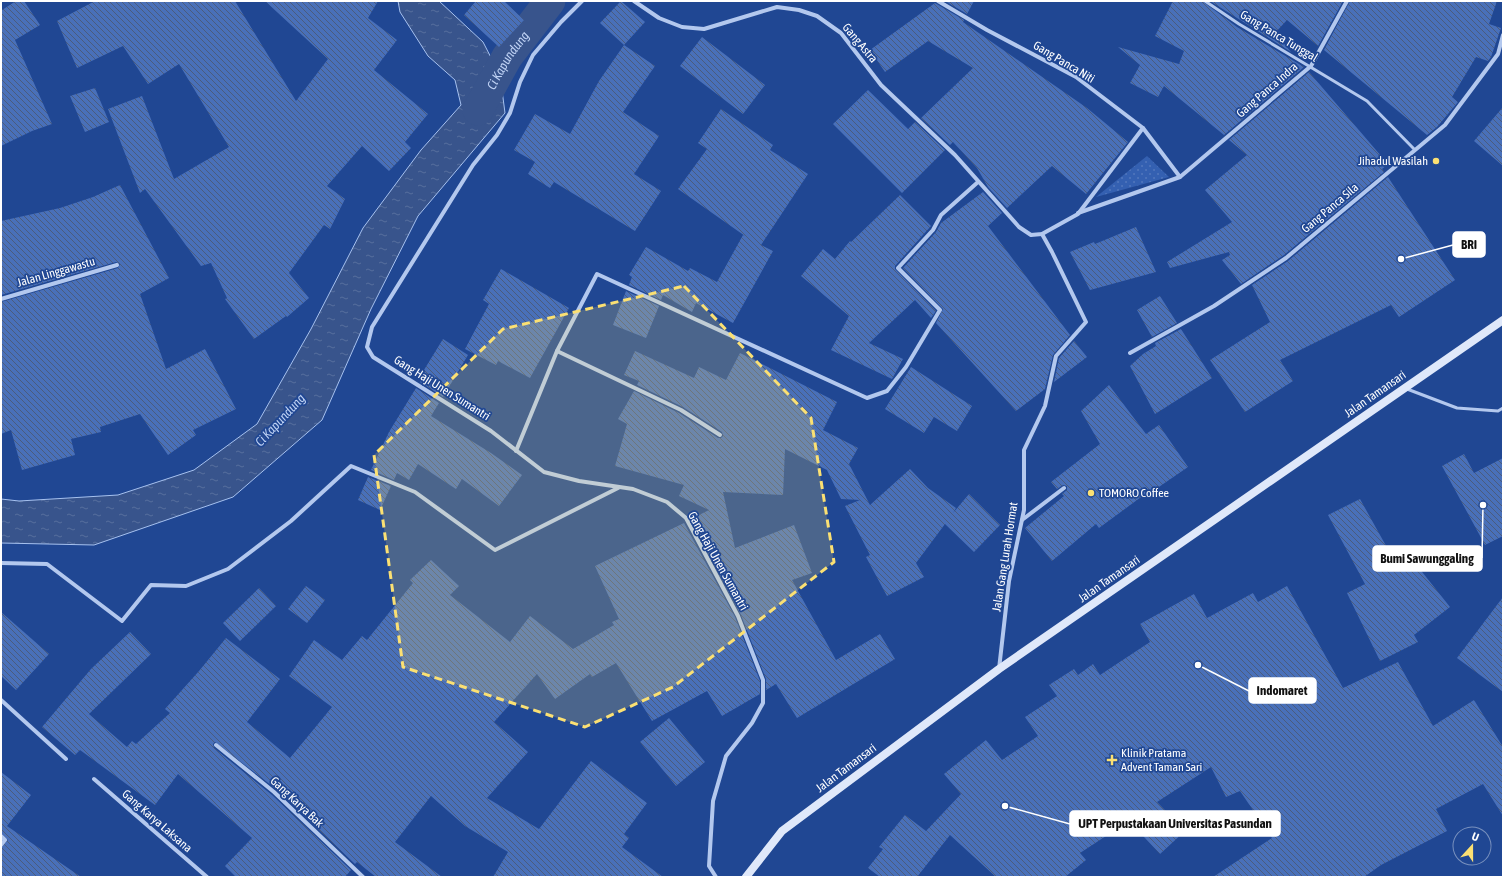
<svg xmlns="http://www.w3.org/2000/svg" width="1504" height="878" font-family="'Asap Condensed',sans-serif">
	<defs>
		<pattern id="park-dots" width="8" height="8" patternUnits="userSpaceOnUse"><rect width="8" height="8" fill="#3460b1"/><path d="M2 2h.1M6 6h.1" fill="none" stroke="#5278bd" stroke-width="1.8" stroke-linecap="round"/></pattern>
		<pattern id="water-ripples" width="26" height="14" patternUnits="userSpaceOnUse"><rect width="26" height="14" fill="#38548c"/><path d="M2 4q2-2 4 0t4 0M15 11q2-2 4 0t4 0" fill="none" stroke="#566e9d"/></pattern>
		<pattern id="building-back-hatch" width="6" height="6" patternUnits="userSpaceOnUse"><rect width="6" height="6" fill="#4970b9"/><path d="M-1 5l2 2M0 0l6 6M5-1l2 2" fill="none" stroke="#4b5c7d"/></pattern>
	</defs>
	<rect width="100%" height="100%" fill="#204793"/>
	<path fill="url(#park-dots)" d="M1147 156 1169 177 1096 197Z"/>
	<path fill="url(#water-ripples)" stroke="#a6c1ef" d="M398 1H439L483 42 500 75 505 113 418 216 371 309 322 420 233 497 94 545 1 543V499L19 501 118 495 194 470 257 424 311 329 363 228 421 150 461 105 455 80 428 56 400 12Z"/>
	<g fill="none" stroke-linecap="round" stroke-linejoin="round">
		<path stroke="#38548c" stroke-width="31" id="s1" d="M478 110 507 57 550 1"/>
	</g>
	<g fill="url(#building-back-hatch)">
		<path d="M16 1H24L40 25 15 40 52 124 32 131 1 146V8L2 10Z"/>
		<path d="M95 1H235L296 101 328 59 265 1H378L368 18 397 40 374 70 428 114 405 142 411 148 389 171 362 146 327 186 345 199 330 229 324 225 289 273 309 298 287 317 286 316 254 339 225 299 227 298 211 263 201 266 145 189 140 193 108 109 142 96 174 179 229 147 179 64 148 84 123 46 77 68 57 21Z"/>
		<path d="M476 1H504L524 20 499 47 464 15Z"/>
		<path d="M621 1 645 22 624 45 600 23Z"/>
		<path d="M945 1H974L967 14Z"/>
		<path d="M1173 1H1202L1237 27 1304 67 1224 135 1164 86 1158 97 1130 83 1140 65 1118 47 1179 64 1184 51 1155 36Z"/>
		<path d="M1210 1H1343L1318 46 1287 20 1275 33 1291 52Z"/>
		<path d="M1350 1H1497L1489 24 1501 28 1491 57 1488 61 1476 57 1452 97 1458 102 1437 127 1427 135 1324 50Z"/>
		<path d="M935 3 964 20 963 22 1087 108 1128 142 1086 194 1052 166 1007 208 988 187 977 168 953 142 950 145 921 118 973 68 928 41 885 72 870 50Z"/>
		<path d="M702 37 765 85 743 114 680 66Z"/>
		<path d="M624 45 655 66 623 112 659 136 634 174 661 191 635 231 554 182 550 188 528 174 535 162 514 150 535 114 570 134 599 81Z"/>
		<path d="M1309 72 1388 164 1382 169 1384 172 1284 255 1241 284 1222 260 1230 255 1229 252 1170 268 1167 262 1232 222 1205 190 1247 155 1229 140Z"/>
		<path d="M95 88 109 122 85 132 70 96Z"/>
		<path d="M868 90 908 129 915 122 945 150 902 193 833 124Z"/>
		<path d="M1503 107V166L1474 141Z"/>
		<path d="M721 109 773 145 770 150 808 174 761 245 773 251 733 323 696 303 692 312 663 295 661 300 629 285 632 277 629 275 646 247 688 271 690 268 717 282 743 235 745 236 678 189 707 149 698 143Z"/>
		<path d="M1388 177 1455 280 1399 317 1391 305 1280 360 1293 381 1245 412 1210 360 1270 322 1252 285 1288 261Z"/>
		<path d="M120 185 169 278 140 294 166 369 205 349 236 409 193 430 196 435 168 455 140 414 100 427 101 432 71 439 75 455 22 470 11 430 1 434V302L118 268 120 264 116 262 1 295V221L60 208 93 197Z"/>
		<path d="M983 192 1002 213 988 226 1070 335 1053 355 1045 389 1016 411 936 323 943 309 903 268 936 232 941 223Z"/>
		<path d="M900 195 931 226 895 266V269L936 311 931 318 915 300 869 343 903 359 892 379 831 350 849 316 801 276 823 249 835 259 850 241 851 242Z"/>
		<path d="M1136 227 1156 272 1090 290 1070 252 1094 242 1095 244Z"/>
		<path d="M501 269 569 308 530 378 498 361 496 365 465 349 489 304 483 300Z"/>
		<path d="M626 291 659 306 646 338 613 325Z"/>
		<path d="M1160 296 1177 323 1152 337 1137 310Z"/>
		<path d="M1181 329 1212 378 1155 414 1130 366 1143 354 1156 346 1155 343Z"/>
		<path d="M443 339 468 355 443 397 420 382 421 380 419 378Z"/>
		<path d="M1074 341 1087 357 1054 382 1059 358Z"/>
		<path d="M635 351 694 378 699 367 726 380 740 353 837 402 823 430 858 448 849 464 870 505 910 469 928 488 956 508 953 513 969 494 1000 525 974 552 945 524 916 563 924 577 887 596 866 557 870 555 845 506 860 500 841 499 827 470 785 449 783 495 723 492 735 548 794 525 812 573 792 580 836 660 880 634 895 659 797 718 776 684 766 690V679L741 615 691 519 709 510 679 496 684 485 615 466 627 424 618 419 634 391 679 413 718 438H721L723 436 722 432 683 407 637 385 639 381 624 375Z"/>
		<path d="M911 367 972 406 957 431 934 417 924 433 885 409Z"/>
		<path d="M1109 385 1146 434 1159 425 1188 467 1153 491 1152 489 1099 528 1096 524 1052 561 1025 528 1064 496 1062 494 1067 490V486L1063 485 1057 489 1051 482 1100 444 1081 411Z"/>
		<path d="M416 388 439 403 431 416 491 453 522 475 499 506 462 479 456 489 418 464 409 480 397 473 394 480 371 470 389 432Z"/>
		<path d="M1464 454 1474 473 1503 458V536L1485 545 1442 466Z"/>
		<path d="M368 477 391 486 380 510 358 500Z"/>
		<path d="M1360 499 1395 562 1407 553 1450 607 1414 635 1418 642 1380 661 1347 593 1365 584 1328 515Z"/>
		<path d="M684 523 735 617 760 681V694L722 716 707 691 652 721 616 663 592 677 590 674 555 699 537 674 494 722 528 752 487 798 539 829 591 761 647 803 624 834 629 838 622 847 663 877H493L508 852 465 826 431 796 395 842 442 877H376L357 862 355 864 276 789 215 742 213 744 214 748 272 795 351 870 345 877H236L225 866 252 838 178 774 155 805 80 750 75 755 42 727 91 669 130 632 151 654 89 714 127 747 132 741 136 744 170 713 165 709 199 671 226 638 280 679 247 722 290 758 332 707 289 676 314 640 342 660 362 636 367 640 413 583 410 580 431 560 459 586 450 595 510 642 530 616 573 649 614 625 612 622 619 619 595 566Z"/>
		<path d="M306 586 325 600 307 623 288 609Z"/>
		<path d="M1287 586 1343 688 1398 662 1433 726 1474 700 1503 747V816L1483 784 1436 809 1447 831 1381 865 1364 877H1213L1272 838 1240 791 1226 797 1211 767 1157 802 1185 831 1160 854 1129 821 1080 853 1086 860 1065 877H996L950 835 917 877H880L868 868 883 849 879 847 905 815 926 831 961 794 944 774 986 740 1002 760 1038 736 1025 717 1057 696 1049 685 1074 669 1078 675 1093 664 1100 675 1150 642 1140 624 1194 594 1207 618 1253 593 1258 602Z"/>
		<path d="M259 588 276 606 240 641 223 623Z"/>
		<path d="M1503 597V692L1457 658Z"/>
		<path d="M1 612 49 654 16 690 1 676Z"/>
		<path d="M669 718 705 762 676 786 640 742Z"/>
		<path d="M1 772 31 795 7 826 81 877H1V848L8 840 1 833Z"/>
	</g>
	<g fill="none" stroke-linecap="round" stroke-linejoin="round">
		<g stroke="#b3c8ee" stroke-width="3">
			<path d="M1205 1 1239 24 1367 101 1415 150"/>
			<path d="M1407 389 1457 408 1498 411 1503 408"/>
		</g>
		<g stroke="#b3c8ee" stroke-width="4">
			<path d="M582 1 561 22 533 55 520 82 510 113 497 135 473 165 372 327 367 347 373 357 491 431 544 472 579 481 633 489 667 502 686 518 738 616 763 680V703L752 723 726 756 713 801 709 866 716 877"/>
			<path d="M634 1 659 18 682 27 704 29 777 7 799 10 817 16 841 33 881 85 955 155 1019 227 1031 235 1042 234 1078 214 1143 128"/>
			<path d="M938 1 987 30 1076 77 1143 128 1180 177"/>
			<path d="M1078 213 1180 177 1311 66 1347 1"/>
			<path d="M1 299 117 265"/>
			<path d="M557 351 681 410 720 435"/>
			<path d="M1130 353 1214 306 1286 258 1445 125 1498 54 1503 35"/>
			<path d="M516 451 557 351 597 274 867 398 887 391 906 367 940 310 898 268 933 230 941 215 978 182"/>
			<path d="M1022 520 1064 488"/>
			<path d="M1 563 47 564 122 621 151 585 186 586 228 569 291 521 351 466 415 492 495 550 618 488"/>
			<path d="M999 669 1009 581 1024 510V450L1045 406 1056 356 1086 322 1052 252 1042 234"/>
			<path d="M1 700 66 759"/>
			<path d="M216 745 274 792 363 877"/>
			<path d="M94 779 207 877"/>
			<path d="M1 836 5 840 1 845"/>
		</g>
		<path stroke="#dfe8fa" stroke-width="8" d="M746 877 782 831 999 669 1503 320"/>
	</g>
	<path fill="#fbe073" fill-opacity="0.2" stroke="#fbe073" stroke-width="3" stroke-dasharray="8 5" stroke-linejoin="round" d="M684 286 811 418 834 562 673 687 585 727 403 667 374 455 503 329Z"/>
	<g fill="#fbe073" stroke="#204793" stroke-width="1.5">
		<circle cx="1436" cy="161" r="4"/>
		<circle cx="1091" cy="493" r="4"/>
		<path d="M1110 754h4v4h4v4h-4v4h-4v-4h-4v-4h4z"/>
	</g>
	<g text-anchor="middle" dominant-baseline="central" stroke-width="3.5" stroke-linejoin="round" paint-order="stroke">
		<g font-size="12" fill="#fff" stroke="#204793">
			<text transform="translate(1279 36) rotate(31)">Gang Panca Tunggal</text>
			<text transform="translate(860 43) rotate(50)">Gang Astra</text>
			<text transform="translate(1064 62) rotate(31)">Gang Panca Niti</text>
			<text transform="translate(1267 90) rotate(-41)">Gang Panca Indra</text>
			<text transform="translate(1330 208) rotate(-40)">Gang Panca Sila</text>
			<text transform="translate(56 272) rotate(-16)">Jalan Linggawastu</text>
			<text transform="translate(442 388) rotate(32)">Gang Haji Unen Sumantri</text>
			<text transform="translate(1375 394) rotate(-35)">Jalan Tamansari</text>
			<text transform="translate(1005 557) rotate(-81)">Jalan Gang Lurah Hormat</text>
			<text transform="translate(718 561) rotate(61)">Gang Haji Unen Sumantri</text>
			<text transform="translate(1109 579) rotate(-35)">Jalan Tamansari</text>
			<text transform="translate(846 768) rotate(-37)">Jalan Tamansari</text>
			<text transform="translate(297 802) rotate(43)">Gang Karya Bak</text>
			<text transform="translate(157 821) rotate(41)">Gang Karya Laksana</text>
		</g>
		<g font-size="12" fill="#fff" stroke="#204793" text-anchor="start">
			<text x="1428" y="161" text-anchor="end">Jihadul Wasilah</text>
			<text x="1099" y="493">TOMORO Coffee</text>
			<text x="1121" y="753">Klinik Pratama<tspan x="1121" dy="14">Advent Taman Sari</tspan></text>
		</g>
		<g font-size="13" font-style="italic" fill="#bfd2f4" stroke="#204793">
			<text stroke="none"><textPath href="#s1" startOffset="58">Ci Kapundung</textPath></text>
			<text transform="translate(280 420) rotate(-47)">Ci Kapundung</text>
		</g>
	</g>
	<path fill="none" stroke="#fff" stroke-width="1.5" d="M1401 259L1453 245M1483 505L1482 558M1198 665L1249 691M1005 806L1070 824"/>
	<g fill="#fff" stroke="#204793" stroke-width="1.5">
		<circle cx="1401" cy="259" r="4"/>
		<circle cx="1483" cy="505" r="4"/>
		<circle cx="1198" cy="665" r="4"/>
		<circle cx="1005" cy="806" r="4"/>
	</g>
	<g fill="#fff" stroke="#fff" stroke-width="1.5">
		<rect x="1453" y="232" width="32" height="25" rx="4"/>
		<rect x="1373" y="546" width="109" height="25" rx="4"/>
		<rect x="1249" y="678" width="67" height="25" rx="4"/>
		<rect x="1070" y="811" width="210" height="25" rx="4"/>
	</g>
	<g font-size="13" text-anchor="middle" font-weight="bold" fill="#111">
		<text x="1469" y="249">BRI</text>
		<text x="1427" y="563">Bumi Sawunggaling</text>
		<text x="1282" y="695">Indomaret</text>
		<text x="1175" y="828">UPT Perpustakaan Universitas Pasundan</text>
	</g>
	<rect width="1504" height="878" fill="none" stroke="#ffffff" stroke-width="4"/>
	<g transform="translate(1472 846) rotate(21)"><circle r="19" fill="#204793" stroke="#7991be"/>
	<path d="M0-3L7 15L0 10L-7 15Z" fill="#fbe073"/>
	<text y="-6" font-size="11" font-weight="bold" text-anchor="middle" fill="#ffffff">U</text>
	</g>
</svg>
